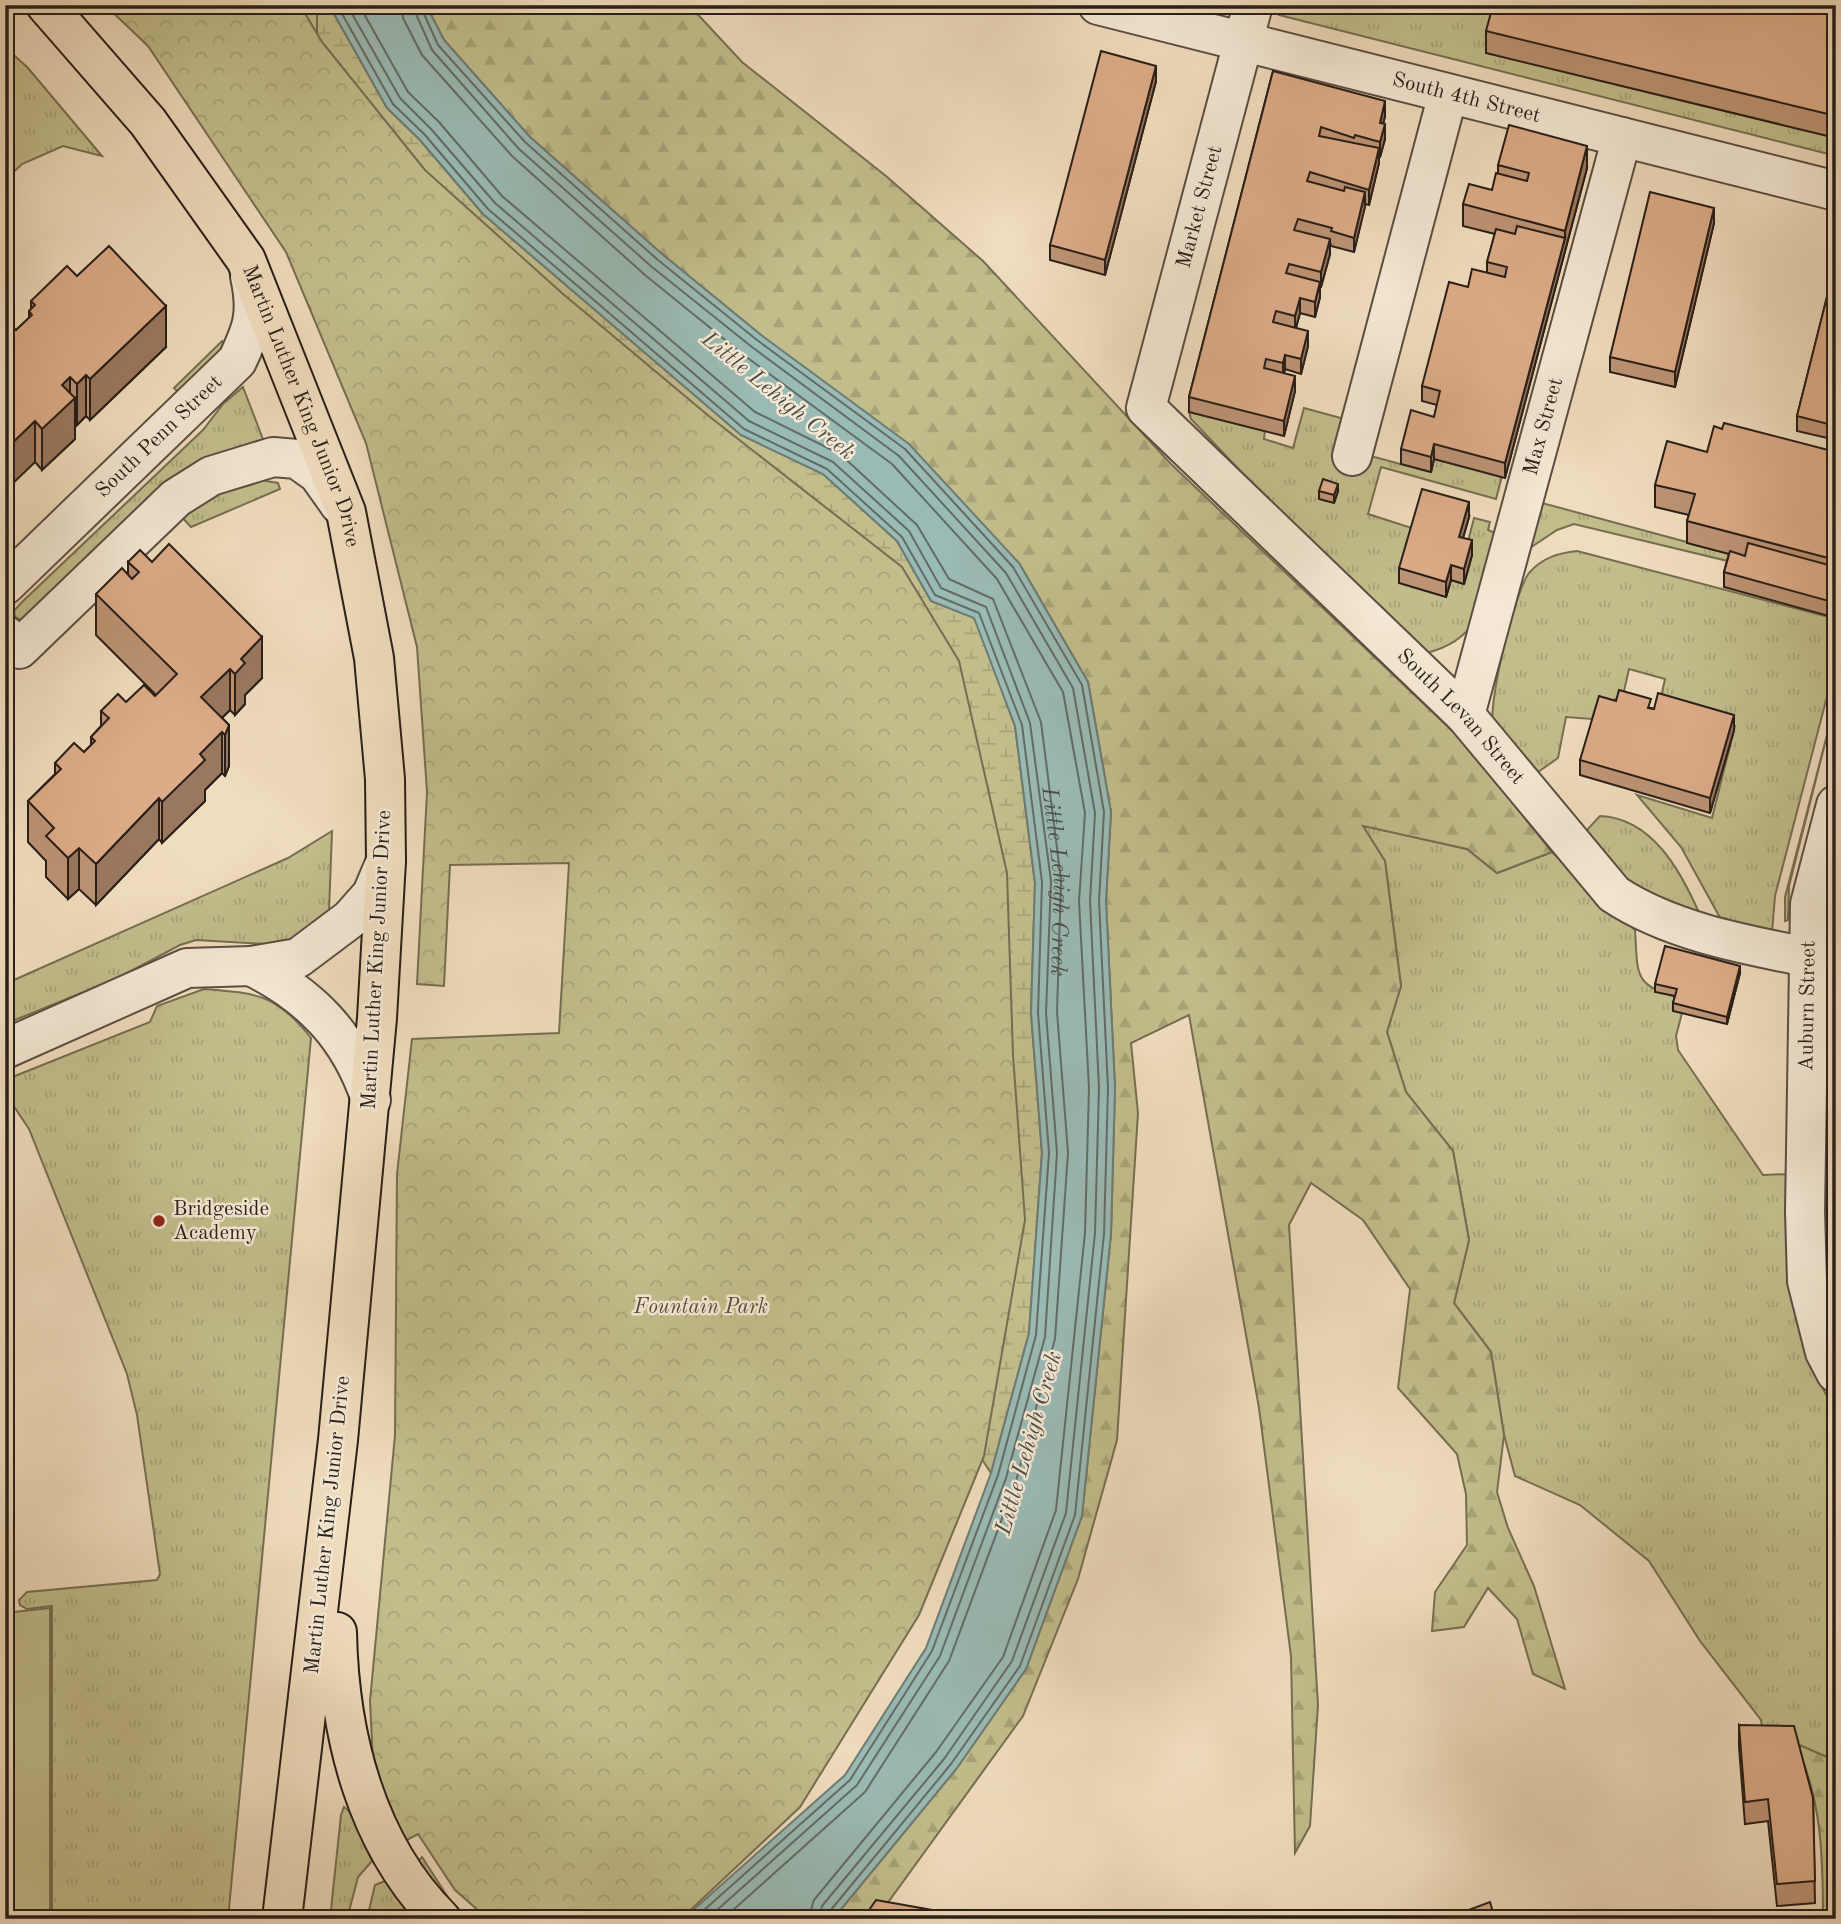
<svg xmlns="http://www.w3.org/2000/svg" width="1841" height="1924" font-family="'Old Standard TT',serif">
	<defs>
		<pattern id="grass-tufts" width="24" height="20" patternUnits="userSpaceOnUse" patternTransform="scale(1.75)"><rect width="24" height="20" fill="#c2be8c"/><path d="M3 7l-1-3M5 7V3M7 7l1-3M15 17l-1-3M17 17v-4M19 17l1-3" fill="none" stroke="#a7a378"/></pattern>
		<pattern id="forest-firs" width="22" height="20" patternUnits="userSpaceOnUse" patternTransform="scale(1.75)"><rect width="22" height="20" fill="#c2be8c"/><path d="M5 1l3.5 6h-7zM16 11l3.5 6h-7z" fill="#a7a378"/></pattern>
		<pattern id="wetland-marsh" width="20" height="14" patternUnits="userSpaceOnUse" patternTransform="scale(1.75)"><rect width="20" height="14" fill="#c2be8c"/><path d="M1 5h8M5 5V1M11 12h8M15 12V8" fill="none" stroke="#a7a378"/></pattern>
		<pattern id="park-crowns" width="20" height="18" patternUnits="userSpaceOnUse" patternTransform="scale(1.75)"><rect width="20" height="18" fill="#c2be8c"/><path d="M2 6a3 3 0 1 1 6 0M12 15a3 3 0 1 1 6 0" fill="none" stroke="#a7a378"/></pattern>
	</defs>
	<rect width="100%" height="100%" fill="#f0ddbe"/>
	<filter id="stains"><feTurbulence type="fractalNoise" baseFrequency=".00286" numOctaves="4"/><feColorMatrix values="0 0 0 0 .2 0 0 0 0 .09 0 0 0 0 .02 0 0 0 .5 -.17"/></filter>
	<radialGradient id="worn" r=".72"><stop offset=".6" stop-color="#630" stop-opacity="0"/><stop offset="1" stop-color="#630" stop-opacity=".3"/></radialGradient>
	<g fill="url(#grass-tufts)" stroke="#766e52" stroke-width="2">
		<path d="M1281 5H1498L1487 53 1836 138V156L1279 15Z"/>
		<path d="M5 47 28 68 102 156 63 146 22 164 5 180Z"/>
		<path d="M222 341 225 346 183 397 174 388Z"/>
		<path d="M243 387 264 442 30 615 21 620 15 617 14 611 21 603 203 430 223 404Z"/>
		<path d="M1304 408 1352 421 1363 454 1430 472 1434 459 1502 476 1496 499 1381 467 1368 514 1415 529 1446 596 1451 580 1463 584 1465 553 1474 518 1490 522 1488 530 1500 535C1485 589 1489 638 1426 653L1310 544 1191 419 1189 412 1265 431 1264 439 1293 448Z"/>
		<path d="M260 480 278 483 280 489 191 527 180 515 193 503Z"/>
		<path d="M1542 503 1735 555 1732 562 1574 524 1557 530 1530 548Z"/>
		<path d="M1577 551 1836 619V662L1775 896 1772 933 1723 923 1681 847 1637 795 1712 818 1735 726 1659 706 1665 679 1629 669 1622 700 1615 699 1612 711 1596 706 1592 719 1566 717 1558 758 1531 777C1520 763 1497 743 1493 725 1488 702 1515 591 1529 573 1542 558 1558 553 1577 551Z"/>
		<path d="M1836 700 1789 886 1788 920 1785 921V897Z"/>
		<path d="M1600 816C1652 818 1681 871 1700 915L1633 889 1585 832Z"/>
		<path d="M1362 825 1467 849 1497 873 1552 852 1635 930C1638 971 1632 986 1677 997L1673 1010 1682 1013 1676 1036 1678 1050 1763 1175 1790 1174 1813 1370 1836 1413V1761L1763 1734 1761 1720 1700 1641 1649 1561 1580 1505 1515 1476 1504 1435 1491 1352 1454 1303 1469 1240 1453 1151 1406 1092 1387 1032 1401 986 1385 861Z"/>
		<path d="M332 831 329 912 301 936 285 942 265 944 196 940 180 945 116 979 5 1024V984L288 858Z"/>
		<path d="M204 989C256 993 277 994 311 1038L228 1919H52V1606L27 1609 20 1605 19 1600 27 1592 157 1580 160 1574 137 1415 127 1374 29 1129 13 1105 5 1103V1080L150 1022 157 1006Z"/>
		<path d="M344 1807 350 1812 372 1861 358 1877 347 1919H330L341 1815Z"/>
		<path d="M422 1857 451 1902 470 1919 456 1910 417 1862Z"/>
		<path d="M385 1881 411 1915 414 1919H367L375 1885Z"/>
	</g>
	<g fill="url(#forest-firs)" stroke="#766e52" stroke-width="2">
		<path d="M296 5H317V46Z"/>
		<path d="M426 5H689L742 62 886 176 983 261 1171 464 1463 741 1552 852 1497 873 1467 849 1363 826 1385 861 1401 986 1387 1032 1406 1092 1453 1151 1469 1240 1454 1303 1491 1352 1504 1435 1497 1492 1508 1528 1534 1586 1565 1689 1533 1674 1517 1619 1488 1588 1464 1627 1432 1631 1435 1592 1467 1545 1466 1494 1457 1454 1398 1388 1410 1289 1363 1220 1311 1183 1289 1225 1318 1705 1310 1826 1295 1853 1291 1656 1259 1408 1189 1015 1131 1043 1138 1113 1117 1440 1078 1579 1023 1716 876 1919H833L957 1768 1026 1669 1082 1516 1111 1234 1115 1088 1106 901 1111 812 1088 682 1019 563 761 335 662 254 530 137 444 40Z"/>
		<path d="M1795 1743 1836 1761V1919H1823C1823 1859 1822 1798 1795 1743Z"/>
	</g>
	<path fill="url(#wetland-marsh)" stroke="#766e52" stroke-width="2" d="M317 5H329L387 108 420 140 483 214 741 435 823 474 897 541 931 601 975 618 1015 726 1035 883 1031 1013 1042 1153 1029 1333 991 1473 968 1438 607 386 317 46Z"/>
	<path fill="url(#park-crowns)" stroke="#766e52" stroke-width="2" d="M105 5H300L322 42 425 170 563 294 710 417 902 567 959 661 1007 873 1013 1055 1025 1220 984 1456 919 1615 800 1807 681 1919H488L455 1890 418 1834 403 1842 373 1762 370 1701 395 1435 397 1174 412 1039 559 1033 569 863 450 865 444 986 417 984 427 792 417 647 366 443 286 252 148 46Z"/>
	<path fill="#c2be8c" stroke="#766e52" stroke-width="2" d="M50 1608V1919H5V1613Z"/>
	<path fill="#9abbb5" stroke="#6d7c76" stroke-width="2" d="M329 5H426L444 40 530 137 662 254 761 335 909 444 1019 563 1088 682 1111 812 1106 901 1115 1088 1111 1234 1082 1516 1026 1669 957 1768 833 1919H683L845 1775 926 1648 991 1473 1029 1333 1042 1153 1031 1013 1035 883 1015 726 974 618 931 601 897 541 823 474 741 435 483 214 420 140 387 108Z"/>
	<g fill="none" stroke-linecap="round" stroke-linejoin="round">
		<g stroke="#626c66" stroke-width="2">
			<path d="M337 5 393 104 425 135 488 209 744 429 827 469 902 537 935 595 979 613 1022 725 1042 882 1038 1013 1049 1153 1036 1335 998 1475 932 1651 850 1780 694 1919"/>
			<path d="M347 5 400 98 431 129 495 203 749 421 833 462 909 531 941 588 986 607 1030 723 1051 881 1046 1013 1057 1153 1045 1337 1006 1478 940 1656 857 1785 707 1919"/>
			<path id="s1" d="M359 5 408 92 439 122 502 196 755 412 840 454 917 525 949 579 993 599 1041 722 1061 880 1057 1012 1068 1153 1055 1339 1016 1481 949 1661 865 1792 723 1919"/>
			<path d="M401 5 403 18 422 55 512 156 645 275 745 356 892 464 997 579 1063 692 1085 813 1079 901 1089 1088 1085 1233 1056 1510 1003 1657 936 1752 814 1900 808 1919"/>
			<path d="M412 5 432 50 519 149 652 267 752 347 899 456 1006 573 1073 688 1095 813 1090 901 1099 1088 1095 1233 1066 1513 1012 1661 944 1759 822 1906 819 1919"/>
			<path d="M420 5 438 45 525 142 658 260 757 340 905 449 1013 567 1082 685 1104 812 1099 901 1108 1088 1104 1234 1075 1515 1020 1666 951 1764 830 1911 828 1919"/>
		</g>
		<defs>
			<g id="minor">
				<path id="s2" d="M1098 5 1836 191"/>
				<path id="s3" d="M1253 5 1146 408 1465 715 1614 894C1670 931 1742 944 1807 957"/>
				<path d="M1352 456 1448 94"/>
				<path id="s4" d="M5 585 237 361C253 328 258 313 250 276"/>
				<path d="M5 635 19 649 176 498 211 476 273 457 297 459 318 474 340 505"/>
				<path id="s5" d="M1465 715 1622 137"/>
				<path d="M1836 805 1810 904 1805 1211 1807 1281 1825 1352 1836 1373"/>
				<path d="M251 966C311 996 350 1036 371 1100"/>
				<path d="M5 1049 187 968 251 966 298 958 350 919 372 894 386 861"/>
			</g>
			<g id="major">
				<path id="s6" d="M46 5 148 122 246 260 346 512 374 658 385 779 386 861 377 1018 338 1440 282 1919"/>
				<path d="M337 1632C339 1735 366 1844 441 1919"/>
			</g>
		</defs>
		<use href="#minor" stroke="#5b4e42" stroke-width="42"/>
		<use href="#major" stroke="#291e18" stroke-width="42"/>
		<use href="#minor" stroke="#f5e9d5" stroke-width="38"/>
		<use href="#major" stroke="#f0ddbe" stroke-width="38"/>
	</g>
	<g fill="#bd9475" stroke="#291e18" stroke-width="2">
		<path d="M1836 5V138L1486 53V31L1830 7Z"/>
		<path d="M1273 71 1385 116 1383 124 1385 139 1380 157H1379V163L1369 205 1365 204 1354 252 1331 246 1330 242V254L1321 287H1320V297L1315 317 1300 313 1296 328 1308 346 1301 374 1285 369 1284 373 1295 391 1284 436 1189 412V397Z"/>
		<path d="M1156 81 1105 275 1050 260V245Z"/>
		<path d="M1498 165 1587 168 1505 478 1434 459 1431 472 1401 464V449L1434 417 1437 405 1422 401V386L1468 287 1487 273V262L1495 234 1463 226V204L1492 190 1498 174Z"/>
		<path d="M1714 223 1675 387 1610 372V357Z"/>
		<path d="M1836 261V440L1797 431V416Z"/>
		<path d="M77 276 166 347 90 420 86 416 77 425 75 423V439L42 470 35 462 16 330 29 318V311L31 309V301Z"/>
		<path d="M1722 429 1836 452V618L1724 587V572L1729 554 1687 543V521L1689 515 1655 507V485L1707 452Z"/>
		<path d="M1319 491H1338L1334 503 1319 499Z"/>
		<path d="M1469 517 1463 538 1472 555 1464 584 1451 580 1446 597 1399 583V568Z"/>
		<path d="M128 562 262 678 245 695V704L235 715 230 710 222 718 229 725V766L225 776 222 773 205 790V801L162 843 159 839 96 905 79 889 68 899 46 877V861L28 842V801L55 774V763L84 752 91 745V737L101 726V711L126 702 155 696 156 695 96 635V594L128 575Z"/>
		<path d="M1616 701 1651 708 1734 730 1710 813 1580 775V760Z"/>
		<path d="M1740 973 1727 1024 1673 1011V1003L1675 996 1655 992V984Z"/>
		<path d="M1739 1725 1813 1798 1815 1903 1777 1906 1768 1821 1745 1824 1739 1747Z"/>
	</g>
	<g fill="#9a785f" stroke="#291e18" stroke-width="2">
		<path d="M1156 66V81L1105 275V260Z"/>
		<path d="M1385 101V116L1380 138V123Z"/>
		<path d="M1385 124V139L1380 157V142Z"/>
		<path d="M1587 146V168L1505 478V463L1565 238V231Z"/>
		<path d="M1379 148V163L1369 205V190Z"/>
		<path d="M1365 192V207L1354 252V238Z"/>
		<path d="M1714 208V223L1675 387V372Z"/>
		<path d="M1330 239V254L1321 287V272Z"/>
		<path d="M1320 282V297L1315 317V302Z"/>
		<path d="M1300 298V313L1295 331V316Z"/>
		<path d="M166 306V347L90 420V379Z"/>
		<path d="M1308 331V346L1301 374V359Z"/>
		<path d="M1285 355V369L1283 378V363Z"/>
		<path d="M86 375V416L77 425V384Z"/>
		<path d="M1295 376V391L1284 436V421Z"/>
		<path d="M70 377V402L75 398V439L42 470V429L62 385Z"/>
		<path d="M35 421V462L5 491V450Z"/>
		<path d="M1434 444V459L1431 472V457Z"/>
		<path d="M1338 484V491L1334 503V495Z"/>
		<path d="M1469 502V517L1459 552V537Z"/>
		<path d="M1472 540V555L1464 584V569Z"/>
		<path d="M1836 544V566L1832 581V559Z"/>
		<path d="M1451 565V580L1446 597V582Z"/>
		<path d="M262 637V678L245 695V704L235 715V674L241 659Z"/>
		<path d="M230 669V710L201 738V697Z"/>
		<path d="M9 710V718L5 722V715Z"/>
		<path d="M1734 715V730L1710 813V798Z"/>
		<path d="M229 725V766L225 776V735Z"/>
		<path d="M222 732V773L205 790V801L162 843V802L200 754Z"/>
		<path d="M159 798V839L96 905V864Z"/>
		<path d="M79 848V889L68 899V858Z"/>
		<path d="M1740 966V973L1727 1024V1017Z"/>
	</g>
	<g fill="#dcac88" stroke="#291e18" stroke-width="2">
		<path d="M1493 5H1823L1830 7 1831 5H1836V116L1486 31Z"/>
		<path d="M1101 51 1156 66 1105 260 1050 245Z"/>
		<path d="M1273 71 1385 101 1380 123 1385 124 1380 142 1355 135 1354 138 1321 127 1319 136 1379 148 1369 190 1310 172 1307 181 1344 191 1345 187 1365 192 1354 238 1331 231 1332 228 1298 219 1294 230 1330 239 1321 272 1289 264 1286 273 1320 282 1315 302 1300 298 1295 316 1276 311 1273 322 1308 331 1301 359 1285 355 1283 363 1266 359 1264 368 1295 376 1284 421 1189 397Z"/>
		<path d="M1509 125 1587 146 1565 231 1463 204 1469 184 1492 190 1496 173 1527 181 1529 173 1498 165Z"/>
		<path d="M1650 192 1714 208 1675 372 1610 357Z"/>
		<path d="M1517 226 1565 238 1505 463 1434 444 1431 457 1401 449 1411 410 1434 417 1440 391 1422 386 1449 282 1468 287 1472 269 1505 277 1507 267 1487 262 1496 229 1515 234Z"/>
		<path d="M109 246 166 306 90 379 86 375 77 384 70 377 62 385 75 398 42 429 35 421 5 450V327L9 323 16 330 32 315 29 311 35 305 31 301 67 266 77 276Z"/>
		<path d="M1836 261V426L1797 416Z"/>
		<path d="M1724 423 1836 452V544L1832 559 1687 521 1695 494 1655 485 1667 441 1707 452 1714 426 1722 429Z"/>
		<path d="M1323 479 1338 484 1334 495 1319 491Z"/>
		<path d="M1422 489 1469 502 1459 537 1472 540 1464 569 1451 565 1446 582 1399 568Z"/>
		<path d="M1748 543 1836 567V603L1724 572 1730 551 1745 556Z"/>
		<path d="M169 544 262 637 241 659 245 663 235 674 230 669 201 697 229 725 225 735 222 732 200 754 205 760 162 802 159 798 96 864 79 848 68 858 46 836 54 828 28 801 61 769 55 763 74 743 84 752 95 741 91 737 109 718 101 711 118 694 126 702 144 685 155 696 177 674 96 594 122 568 132 579 139 572 128 562 140 550 152 562Z"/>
		<path d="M1619 690 1651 699 1648 708 1654 709 1658 693 1734 715 1710 798 1580 760 1599 696 1616 701Z"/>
		<path d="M5 706 9 710 5 715Z"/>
		<path d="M1665 946 1740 966 1727 1017 1673 1003 1677 989 1655 984Z"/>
		<path d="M1739 1725 1794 1726 1813 1798 1815 1881 1777 1884 1768 1799 1745 1802Z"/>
		<path d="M876 1900 983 1919H863Z"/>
		<path d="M1490 1902 1495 1919H1457L1455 1915Z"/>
	</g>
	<circle fill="#8f2418" stroke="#f5e9d5" stroke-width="2.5" cx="159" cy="1221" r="7"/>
	<g text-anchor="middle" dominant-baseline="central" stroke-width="5" stroke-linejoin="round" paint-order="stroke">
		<g font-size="21" fill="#291e18" stroke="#f5e9d5">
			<text stroke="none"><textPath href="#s2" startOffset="380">South 4th Street</textPath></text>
			<text transform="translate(1200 207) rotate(-75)">Market Street</text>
			<text stroke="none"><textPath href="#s6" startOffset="481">Martin Luther King Junior Drive</textPath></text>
			<text stroke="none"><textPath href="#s5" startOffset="299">Max Street</textPath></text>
			<text stroke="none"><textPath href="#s4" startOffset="214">South Penn Street</textPath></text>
			<text stroke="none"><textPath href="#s3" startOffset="858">South Levan Street</textPath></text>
			<text transform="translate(377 960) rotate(-87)">Martin Luther King Junior Drive</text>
			<text transform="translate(1808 1006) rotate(-89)">Auburn Street</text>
			<text transform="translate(328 1525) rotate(-84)">Martin Luther King Junior Drive</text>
		</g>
		<g font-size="21" fill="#291e18" stroke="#f5e9d5" text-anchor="start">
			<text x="173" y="1209">Bridgeside<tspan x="173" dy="24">Academy</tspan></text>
		</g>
		<g font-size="21" font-style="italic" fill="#574e3b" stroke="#f5e9d5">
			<text x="701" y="1307">Fountain Park</text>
		</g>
		<g font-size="23" font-style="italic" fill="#4b4d47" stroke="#f5e9d5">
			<text transform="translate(778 396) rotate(39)">Little Lehigh Creek</text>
			<text stroke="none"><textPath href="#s1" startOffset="1176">Little Lehigh Creek</textPath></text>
			<text transform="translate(1029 1443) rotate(-74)">Little Lehigh Creek</text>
		</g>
	</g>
	<rect width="1841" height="1924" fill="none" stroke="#f0ddbe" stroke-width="28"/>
	<rect x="7" y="7" width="1827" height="1910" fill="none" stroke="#291e18" stroke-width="3.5"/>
	<rect x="14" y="14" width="1813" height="1896" fill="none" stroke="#291e18" stroke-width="2"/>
	<rect width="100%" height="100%" filter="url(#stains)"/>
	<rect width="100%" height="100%" fill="url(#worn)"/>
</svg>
